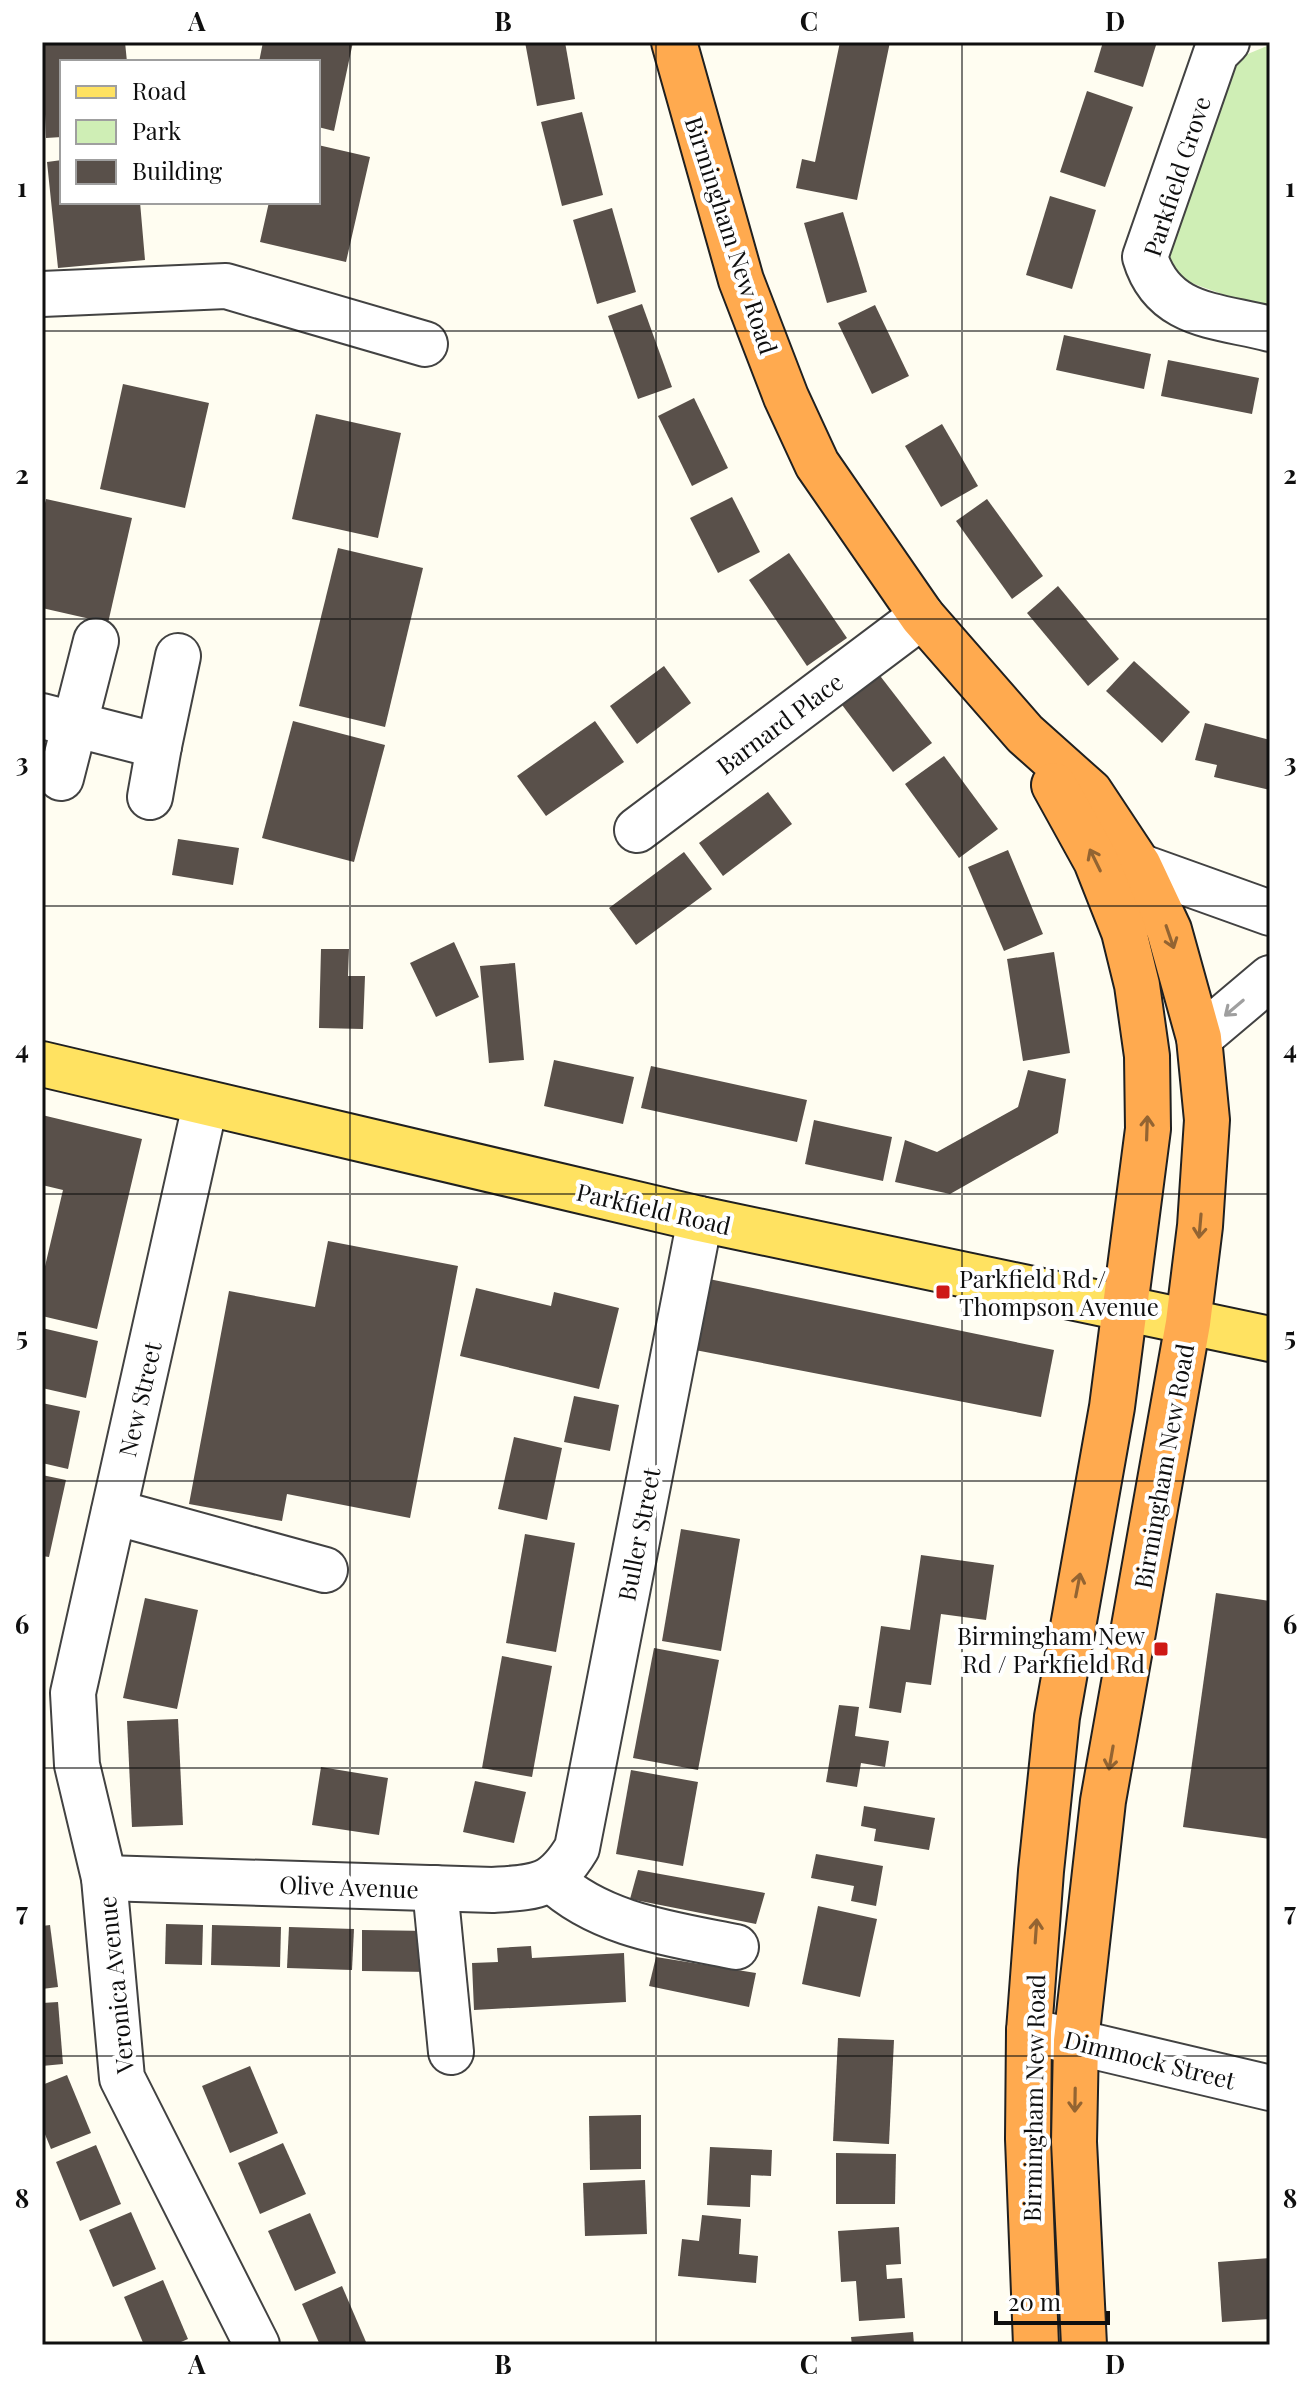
<svg xmlns="http://www.w3.org/2000/svg" width="1312" height="2387" font-family="'Playfair Display',serif">
	<rect width="100%" height="100%" fill="#fffdf1"/>
	<path fill="#cfeeb5" d="M1267 46H1270L1267 310 1180 279 1166 262 1229 69 1238 58Z"/>
	<g fill="#59504a">
		<path d="M42 42H125L127 62H62V137L46 138Z"/>
		<path d="M263 42H353L334 131 318 127V62H259Z"/>
		<path d="M525 42H565L575 99 537 106Z"/>
		<path d="M840 42H890L857 200 796 188 802 159 815 162Z"/>
		<path d="M1103 42H1157L1143 87 1094 72Z"/>
		<path d="M1087 91 1133 107 1105 187 1060 172Z"/>
		<path d="M582 112 603 195 562 206 541 122Z"/>
		<path d="M318 145 370 157 346 262 260 242 269 202H318Z"/>
		<path d="M62 160V202H140L145 260 58 268 47 162Z"/>
		<path d="M1050 196 1096 210 1072 289 1026 275Z"/>
		<path d="M612 208 636 292 597 304 573 220Z"/>
		<path d="M843 212 867 292 827 303 804 223Z"/>
		<path d="M642 304 672 387 638 399 608 316Z"/>
		<path d="M875 305 909 376 872 394 838 323Z"/>
		<path d="M1064 335 1151 354 1144 389 1056 370Z"/>
		<path d="M1168 360 1259 378 1252 414 1161 396Z"/>
		<path d="M123 384 209 403 185 508 100 489Z"/>
		<path d="M694 398 728 468 692 486 658 416Z"/>
		<path d="M316 414 401 433 378 538 292 519Z"/>
		<path d="M942 424 978 486 941 507 905 446Z"/>
		<path d="M732 497 760 552 718 573 690 518Z"/>
		<path d="M46 499 132 518 108 623 42 608V515Z"/>
		<path d="M987 499 1043 576 1012 599 956 521Z"/>
		<path d="M338 548 423 568 385 727 299 706Z"/>
		<path d="M789 553 847 638 807 666 749 580Z"/>
		<path d="M1058 586 1119 659 1088 686 1027 613Z"/>
		<path d="M1134 661 1190 712 1162 743 1106 691Z"/>
		<path d="M664 666 691 703 637 744 610 706Z"/>
		<path d="M874 668 932 743 893 772 836 697Z"/>
		<path d="M293 721 385 745 354 862 262 838Z"/>
		<path d="M595 721 624 762 546 816 517 776Z"/>
		<path d="M1205 723 1270 740V790L1214 777 1217 765 1195 760Z"/>
		<path d="M944 756 998 829 959 858 905 784Z"/>
		<path d="M768 792 792 824 723 876 699 843Z"/>
		<path d="M178 839 239 848 233 885 172 875Z"/>
		<path d="M1008 850 1043 934 1004 951 968 867Z"/>
		<path d="M684 852 712 889 636 945 609 908Z"/>
		<path d="M454 942 479 997 436 1017 410 963Z"/>
		<path d="M321 949H349L348 976H365L363 1029 319 1028Z"/>
		<path d="M1054 952 1070 1053 1023 1061 1007 959Z"/>
		<path d="M515 963 524 1060 489 1063 480 966Z"/>
		<path d="M554 1060 634 1077 623 1124 544 1106Z"/>
		<path d="M651 1066 807 1100 797 1142 641 1108Z"/>
		<path d="M1028 1070 1066 1079 1058 1133 950 1194 895 1182 905 1140 937 1152 1018 1107Z"/>
		<path d="M42 1115 142 1139 97 1329 42 1316V1279L63 1190 42 1185Z"/>
		<path d="M814 1120 892 1137 883 1181 805 1164Z"/>
		<path d="M328 1241 458 1266 410 1518 287 1494 282 1521 189 1504 229 1291 315 1307Z"/>
		<path d="M709 1279 1054 1350 1041 1417 695 1350Z"/>
		<path d="M476 1288 551 1306 554 1292 619 1308 599 1389 460 1356Z"/>
		<path d="M42 1328 98 1341 86 1398 42 1388Z"/>
		<path d="M574 1396 619 1405 610 1451 564 1442Z"/>
		<path d="M42 1403 80 1411 68 1469 42 1463Z"/>
		<path d="M514 1437 562 1448 547 1520 498 1509Z"/>
		<path d="M42 1475 66 1480 49 1557 42 1556Z"/>
		<path d="M681 1529 740 1539 721 1651 662 1641Z"/>
		<path d="M525 1534 575 1543 556 1652 506 1643Z"/>
		<path d="M921 1555 994 1565 986 1620 941 1614 931 1685 906 1682 901 1713 869 1708 881 1626 910 1630Z"/>
		<path d="M1216 1593 1270 1601V1839L1183 1827Z"/>
		<path d="M145 1598 198 1610 177 1709 123 1698Z"/>
		<path d="M654 1648 719 1660 698 1770 633 1758Z"/>
		<path d="M502 1656 552 1666 532 1777 482 1768Z"/>
		<path d="M839 1705 859 1707 855 1736 889 1741 885 1767 861 1763 857 1787 826 1782Z"/>
		<path d="M178 1719 183 1825 132 1827 127 1721Z"/>
		<path d="M321 1767 388 1778 379 1835 312 1825Z"/>
		<path d="M631 1770 698 1782 683 1866 616 1854Z"/>
		<path d="M475 1781 526 1792 514 1843 463 1832Z"/>
		<path d="M864 1806 935 1818 929 1850 874 1841 876 1829 861 1826Z"/>
		<path d="M816 1854 883 1866 876 1906 851 1901 854 1886 811 1878Z"/>
		<path d="M638 1870 765 1893 756 1924 630 1899Z"/>
		<path d="M818 1906 877 1919 860 1997 802 1984Z"/>
		<path d="M166 1924 203 1925 202 1965 165 1964Z"/>
		<path d="M50 1925 58 1987 42 1989V1926Z"/>
		<path d="M212 1925 281 1927 280 1967 211 1965Z"/>
		<path d="M289 1927 354 1929 352 1970 287 1968Z"/>
		<path d="M362 1930 430 1931 429 1972 362 1971Z"/>
		<path d="M531 1946 532 1958 624 1953 626 2002 474 2010 472 1963 498 1962 497 1948Z"/>
		<path d="M656 1957 756 1973 749 2007 649 1986Z"/>
		<path d="M58 2002 63 2064 42 2066V2003Z"/>
		<path d="M838 2038 894 2040 889 2144 833 2141Z"/>
		<path d="M250 2066 278 2133 230 2153 202 2086Z"/>
		<path d="M67 2075 91 2133 51 2149 42 2127V2085Z"/>
		<path d="M641 2115V2169L590 2170 589 2116Z"/>
		<path d="M283 2143 306 2194 260 2214 238 2163Z"/>
		<path d="M96 2145 121 2204 80 2221 56 2162Z"/>
		<path d="M710 2147 772 2150 771 2176 751 2175 750 2207 707 2205Z"/>
		<path d="M836 2153 896 2154 895 2204H836Z"/>
		<path d="M645 2180 647 2234 585 2236 583 2183Z"/>
		<path d="M131 2212 156 2269 113 2287 89 2230Z"/>
		<path d="M310 2213 336 2273 295 2291 268 2231Z"/>
		<path d="M702 2215 741 2219 739 2254 758 2256 756 2283 678 2276 682 2239 699 2241Z"/>
		<path d="M899 2227 901 2264 886 2265 887 2279 902 2278 905 2318 859 2321 856 2281 841 2282 838 2231Z"/>
		<path d="M1270 2258V2319L1222 2322 1218 2262Z"/>
		<path d="M163 2280 188 2339 174 2345H144L124 2297Z"/>
		<path d="M342 2286 366 2342 320 2345 302 2304Z"/>
		<path d="M913 2332 914 2345H852L851 2337Z"/>
	</g>
	<g fill="none" stroke-linecap="round" stroke-linejoin="round">
		<defs>
			<g id="minor">
				<path d="M1227 42 1216 53 1145 257C1163 317 1216 315 1270 329"/>
				<path d="M42 294 226 286 425 344"/>
				<path d="M42 716 159 746 178 656"/>
				<path d="M61 778 96 641"/>
				<path d="M150 797 159 746"/>
				<path d="M637 830 922 616"/>
				<path d="M1139 866 1270 913"/>
				<path d="M1199 1038 1270 978"/>
				<path d="M205 1105 73 1693 77 1765 104 1878 122 2078 257 2345"/>
				<path d="M114 1512 325 1570"/>
				<path d="M104 1878 493 1890C537 1887 553 1888 577 1848L700 1219"/>
				<path d="M551 1879C600 1925 671 1934 736 1947"/>
				<path d="M435 1888 451 2052"/>
				<path d="M1029 2031 1270 2088"/>
			</g>
			<path id="major" d="M42 1064 700 1219 1270 1339"/>
			<g id="highway">
				<path d="M674 42 741 280 786 397 817 464 922 616 1025 734 1090 792 1139 866 1169 930 1199 1038 1207 1120 1200 1226 1188 1323 1103 1801 1076 2041 1074 2142 1084 2345"/>
				<path d="M1036 2345 1028 2139 1029 2031 1041 1871 1057 1717 1112 1407 1148 1129 1147 1056 1137 985 1124 932 1096 861 1054 785"/>
			</g>
		</defs>
		<use href="#minor" stroke="#424242" stroke-width="48"/>
		<use href="#major" stroke="#202020" stroke-width="48"/>
		<use href="#highway" stroke="#202020" stroke-width="48"/>
		<use href="#minor" stroke="#fff" stroke-width="44"/>
		<use href="#major" stroke="#ffe261" stroke-width="44"/>
		<use href="#highway" stroke="#ffaa4f" stroke-width="44"/>
	</g>
	<defs><path id="oneway-shaft" d="M-6 0H5M1.5-3L5.5 0L1.5 3" fill="none" stroke-width="1.6" stroke-linecap="round" stroke-linejoin="round" transform="scale(2)"/></defs>
	<g stroke="#936432">
		<use href="#oneway-shaft" transform="translate(1095 860) rotate(-116)"/>
		<use href="#oneway-shaft" transform="translate(1170 937) rotate(71)"/>
		<use href="#oneway-shaft" transform="translate(1147 1128) rotate(-88)"/>
		<use href="#oneway-shaft" transform="translate(1200 1226) rotate(95)"/>
		<use href="#oneway-shaft" transform="translate(1078 1585) rotate(-79)"/>
		<use href="#oneway-shaft" transform="translate(1111 1758) rotate(100)"/>
		<use href="#oneway-shaft" transform="translate(1036 1931) rotate(-86)"/>
		<use href="#oneway-shaft" transform="translate(1075 2100) rotate(91)"/>
	</g>
	<use stroke="#9f9f9f" href="#oneway-shaft" transform="translate(1234 1008) rotate(140)"/>
	<path fill="none" stroke="#0f0f0f" stroke-width="2" stroke-opacity="0.55" d="M350 42V2345M656 42V2345M962 42V2345M42 331H1270M42 619H1270M42 906H1270M42 1194H1270M42 1481H1270M42 1768H1270M42 2056H1270"/>
	<g fill="#ce1917" stroke="#fff" stroke-width="3">
		<rect x="935" y="1284" width="16" height="16" rx="4"/>
		<rect x="1153" y="1641" width="16" height="16" rx="4"/>
	</g>
	<g text-anchor="middle" dominant-baseline="central" stroke-width="8" stroke-linejoin="round" paint-order="stroke">
		<g font-size="24" fill="#0f0f0f" stroke="#fff">
			<text transform="translate(1176 176) rotate(-72)">Parkfield Grove</text>
			<text transform="translate(732 235) rotate(72)">Birmingham New Road</text>
			<text transform="translate(779 723) rotate(-37)">Barnard Place</text>
			<text transform="translate(654 1208) rotate(13)">Parkfield Road</text>
			<text transform="translate(139 1399) rotate(-77)">New Street</text>
			<text transform="translate(1163 1466) rotate(-80)">Birmingham New Road</text>
			<text transform="translate(638 1534) rotate(-79)">Buller Street</text>
			<text transform="translate(349 1886) rotate(2)">Olive Avenue</text>
			<text transform="translate(115 1985) rotate(-96)">Veronica Avenue</text>
			<text transform="translate(1150 2059) rotate(14)">Dimmock Street</text>
			<text transform="translate(1033 2098) rotate(-89)">Birmingham New Road</text>
		</g>
		<g font-size="24" fill="#0f0f0f" stroke="#fff" text-anchor="start">
			<text x="959" y="1278">Parkfield Rd /<tspan x="959" dy="28">Thompson Avenue</tspan></text>
			<text x="1145" y="1635" text-anchor="end">Birmingham New<tspan x="1145" dy="28">Rd / Parkfield Rd</tspan></text>
		</g>
	</g>
	<rect width="1312" height="2387" fill="none" stroke="#ffffff" stroke-width="88"/>
	<rect x="60" y="60" width="260" height="144" fill="#ffffff" stroke="#9f9f9f" stroke-width="2"/>
	<rect x="76" y="86" width="40" height="12" fill="#ffe261" stroke="#9f9f9f" stroke-width="2"/>
	<text x="132" y="100" font-size="24" fill="#0f0f0f">Road</text>
	<rect x="76" y="120" width="40" height="24" fill="#cfeeb5" stroke="#9f9f9f" stroke-width="2"/>
	<text x="132" y="140" font-size="24" fill="#0f0f0f">Park</text>
	<rect x="76" y="160" width="40" height="24" fill="#59504a" stroke="#9f9f9f" stroke-width="2"/>
	<text x="132" y="180" font-size="24" fill="#0f0f0f">Building</text>
	<path d="M996 2311v12h112v-12" fill="none" stroke="#0f0f0f" stroke-width="4"/>
	<text x="1008" y="2311" font-size="24" fill="#0f0f0f" stroke="#ffffff" stroke-width="6" paint-order="stroke">20 m</text>
	<rect x="44" y="44" width="1224" height="2299" fill="none" stroke="#0f0f0f" stroke-width="3"/>
	<g font-size="26" text-anchor="middle" font-weight="bold" fill="#0f0f0f">
		<text x="197" y="31">A</text>
		<text x="503" y="31">B</text>
		<text x="809" y="31">C</text>
		<text x="1115" y="31">D</text>
		<text x="22" y="197">1</text>
		<text x="1290" y="197">1</text>
		<text x="22" y="484">2</text>
		<text x="1290" y="484">2</text>
		<text x="22" y="772">3</text>
		<text x="1290" y="772">3</text>
		<text x="22" y="1059">4</text>
		<text x="1290" y="1059">4</text>
		<text x="22" y="1346">5</text>
		<text x="1290" y="1346">5</text>
		<text x="22" y="1634">6</text>
		<text x="1290" y="1634">6</text>
		<text x="22" y="1921">7</text>
		<text x="1290" y="1921">7</text>
		<text x="22" y="2208">8</text>
		<text x="1290" y="2208">8</text>
		<text x="197" y="2374">A</text>
		<text x="503" y="2374">B</text>
		<text x="809" y="2374">C</text>
		<text x="1115" y="2374">D</text>
	</g>
</svg>
